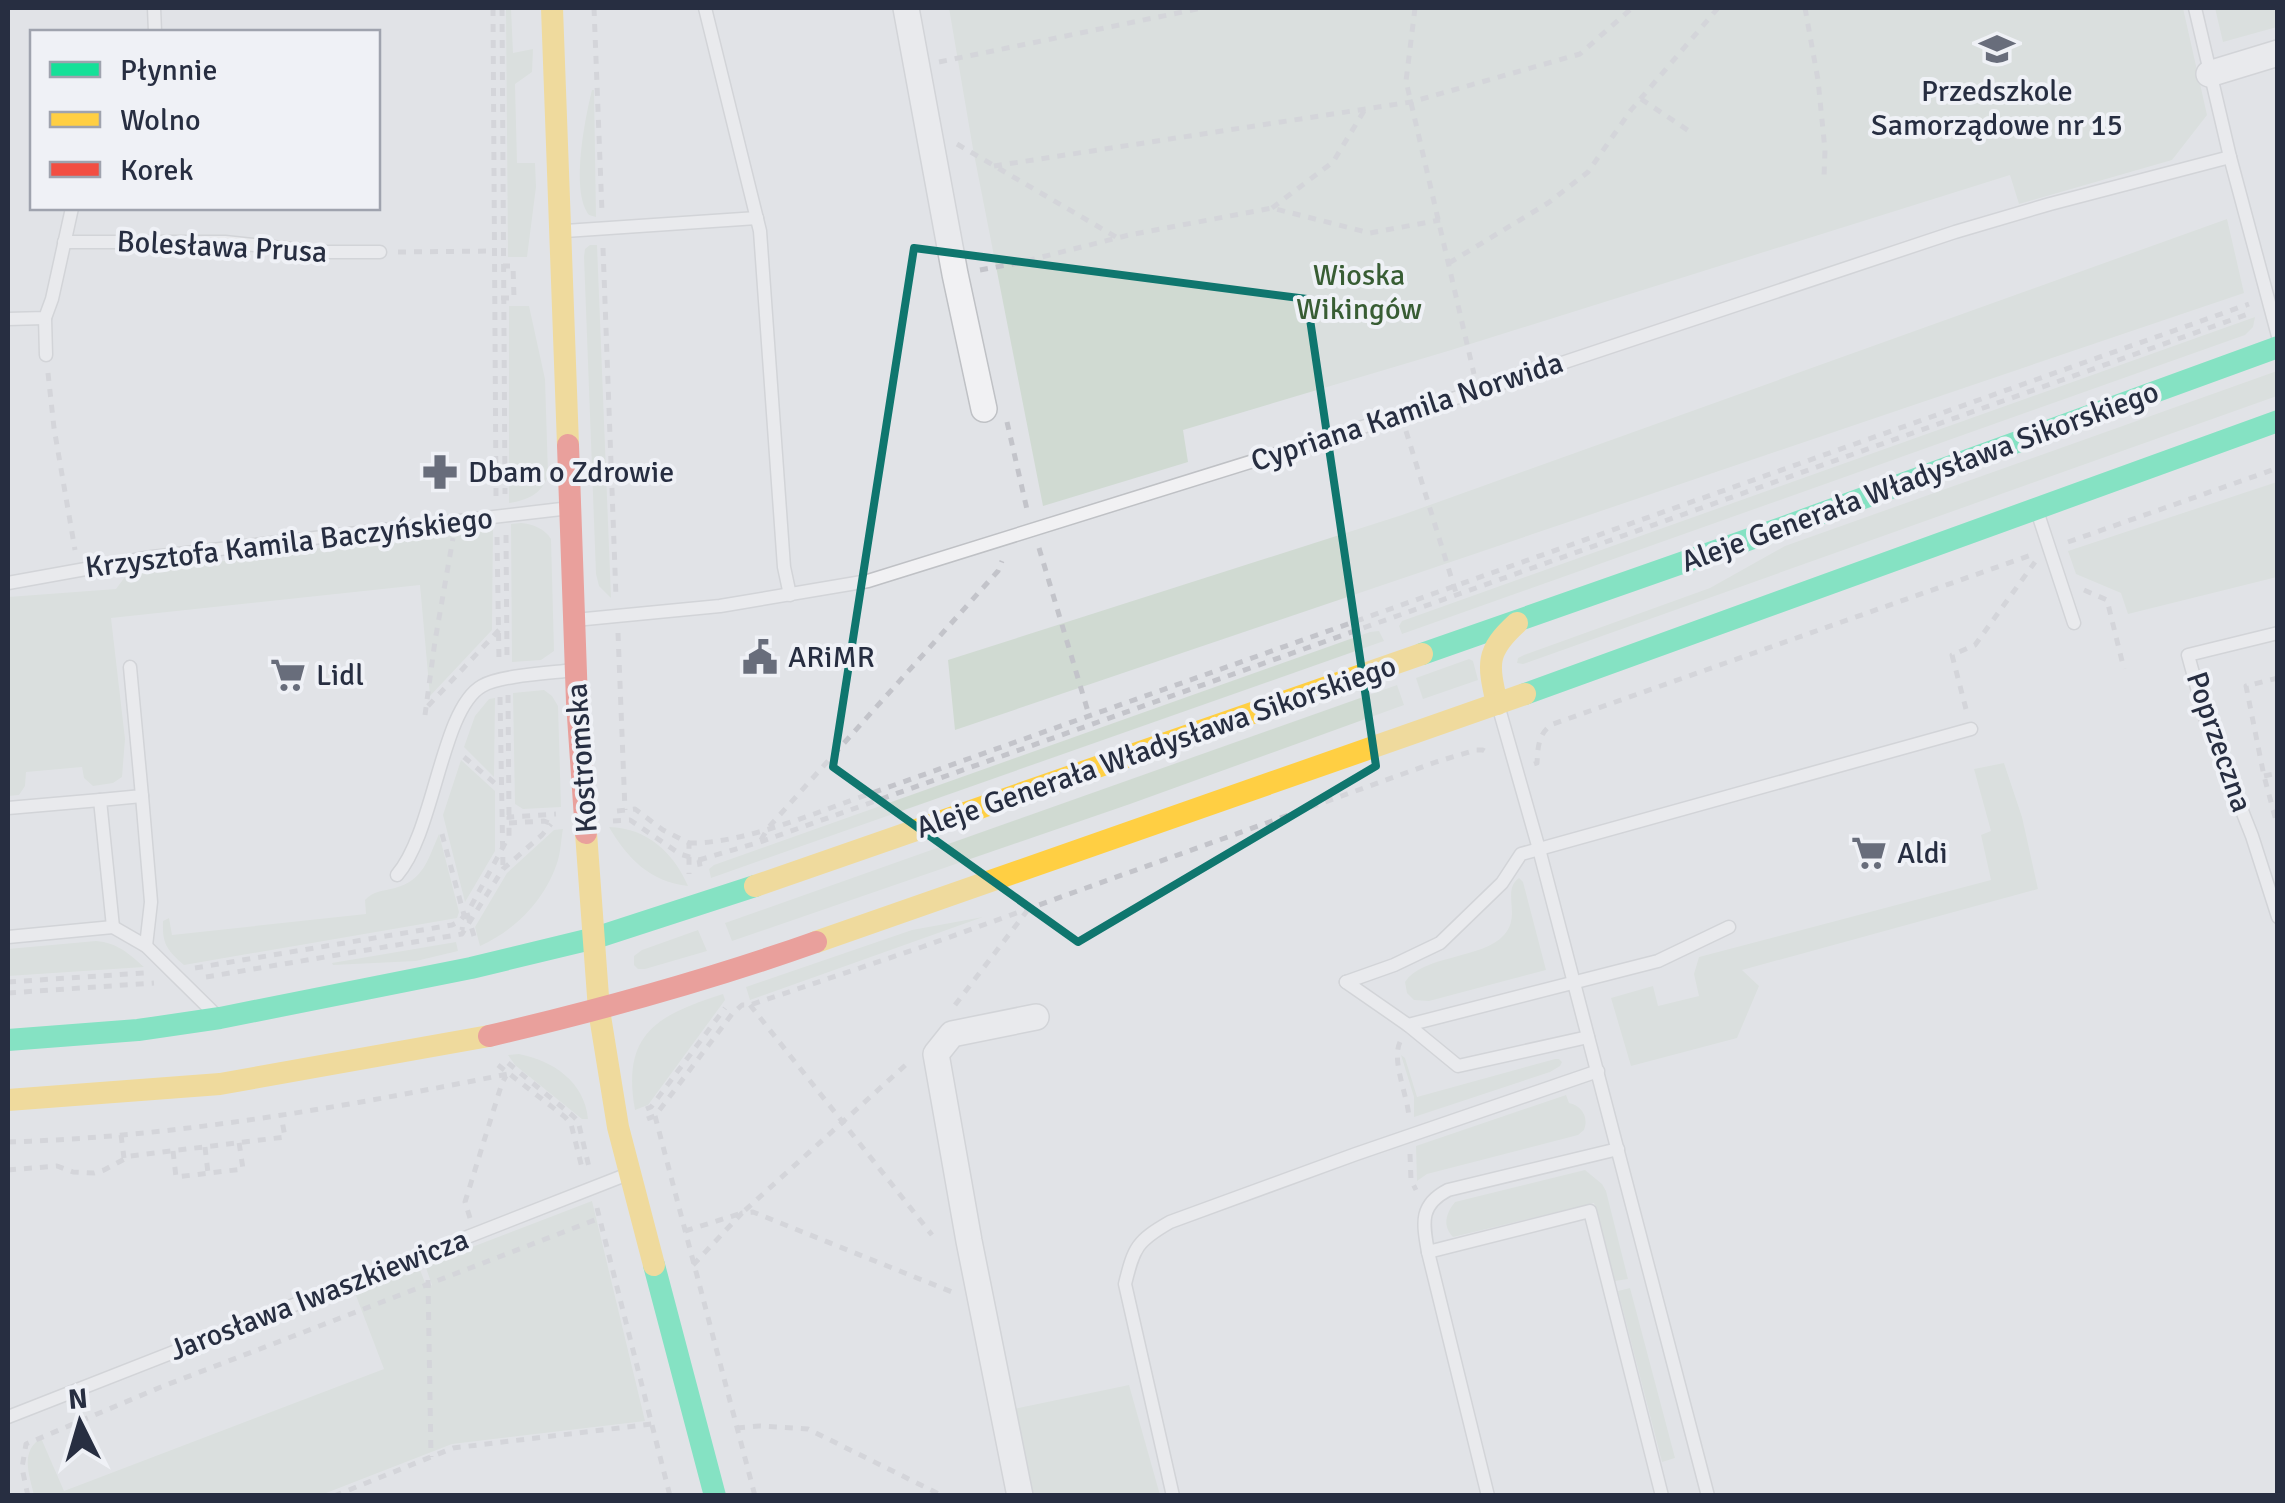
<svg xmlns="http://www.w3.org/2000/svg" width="2285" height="1503" font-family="Signika,sans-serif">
	<rect width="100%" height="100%" fill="#e1e3e7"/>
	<g fill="#d0dad2">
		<path d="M506 8H511L513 53 533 49 532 72 515 84 517 163H535L536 187 527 257H508Z"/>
		<path d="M949 8H2183L2207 115 2172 160 2019 204 2010 175 1448 351 1183 430 1188 462 1043 506 973 149Z"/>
		<path d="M2215 8H2277V27L2223 42Z"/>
		<path d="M592 90H594L596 217 589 215C570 192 585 118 592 90Z"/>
		<path d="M2227 219 2244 293 955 730 948 660 1402 515Z"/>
		<path d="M590 245H597L611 598 599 586 596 574 584 257 585 249Z"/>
		<path d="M509 306H529L545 379 548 475C542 494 528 500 509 503Z"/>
		<path d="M2255 317 2253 327 2245 335 1402 634 1399 626 1402 621Z"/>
		<path d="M2277 371V396L1523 664 1517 663 1518 658 1524 655 1710 588 1785 546Z"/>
		<path d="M2277 482V577L2128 614 2121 593 2076 574 2068 551Z"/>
		<path d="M521 523C533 524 545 529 551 539L554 651 541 660 512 662 511 524Z"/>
		<path d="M493 525 492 630 430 696 420 585 111 618 125 739 122 777 113 783 93 786 84 778 82 767 26 772 25 786 19 795 8 796V597L116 589 127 574Z"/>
		<path d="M1379 631 1384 641 711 878 709 869 714 865 1370 632Z"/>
		<path d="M1469 659 1473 661 1478 680 1423 699 1416 678Z"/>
		<path d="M1397 685 1404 705 1130 804 732 941 725 923Z"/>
		<path d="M544 690 552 696 558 706 561 807 523 809 515 804 513 693Z"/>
		<path d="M495 698 494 777 464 747 475 716 489 699Z"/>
		<path d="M461 760 495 791V851L465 902 443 815Z"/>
		<path d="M2004 763 2022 817 2038 889 1742 970 1759 986 1737 1038 1631 1066 1611 998 1653 986 1658 1006 1699 996 1694 974 1699 957 1991 880 1981 835 1991 831 1974 769Z"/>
		<path d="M609 827C647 828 673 852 688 886 650 882 627 858 609 827Z"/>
		<path d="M563 829C561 839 561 850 558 860 546 899 516 930 480 946L475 927 507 873 554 830Z"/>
		<path d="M439 834 459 912 457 918 184 965C167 950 162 944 163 921L169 918 172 935 366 914 365 900C373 891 383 891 395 888 424 880 428 859 439 834Z"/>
		<path d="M1519 878 1523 882 1546 970 1429 1001 1414 1000 1407 993 1405 982C1422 955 1483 959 1504 935 1522 915 1501 891 1519 878Z"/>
		<path d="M983 917 750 1000 746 987 912 930Z"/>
		<path d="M698 930 707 951 645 969H638L634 965V956L642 950Z"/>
		<path d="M96 941C118 943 128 953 144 967L8 976V949Z"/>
		<path d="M456 942 458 951 416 961 333 965 332 963Z"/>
		<path d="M723 994 725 1000 648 1105 635 1110C621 1033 658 1015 723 994Z"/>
		<path d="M519 1054C553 1061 584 1081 588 1119H582L515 1065 508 1055Z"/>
		<path d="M1401 1055 1405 1058 1417 1097 1555 1059H1559L1562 1062 1560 1066 1550 1072 1414 1117V1097Z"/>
		<path d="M1566 1095 1569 1103C1582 1106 1589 1117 1584 1130L1578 1135 1427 1174 1417 1181 1416 1146Z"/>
		<path d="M1585 1170 1602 1184 1606 1191 1628 1279 1615 1281 1594 1203 1453 1237C1442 1226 1446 1213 1455 1202Z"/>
		<path d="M592 1201 645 1421 452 1444 321 1495H34C29 1474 20 1452 41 1438L64 1491 384 1369 355 1293 419 1267 427 1288 432 1285 425 1265Z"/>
		<path d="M1630 1288 1675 1458 1662 1462 1618 1291Z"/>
		<path d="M1129 1385 1160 1495H1031L1014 1409Z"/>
	</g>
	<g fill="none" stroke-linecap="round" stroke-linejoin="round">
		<defs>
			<g id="lane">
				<path d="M154 8 155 32"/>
				<path d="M705 8 760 231 784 567 790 595"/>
				<path d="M2195 8 2230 157 2278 336"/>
				<path d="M565 231 757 218"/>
				<path d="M64 242H225L321 252H380"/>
				<path d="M45 318 46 355"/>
				<path d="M8 319 45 318 52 299 72 208"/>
				<path d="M2037 511 2074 623"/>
				<path d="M8 583 152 557 570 508"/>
				<path d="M575 620 720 606 868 581 1478 391 1955 232 2050 204 2230 157"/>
				<path d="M2278 633 2188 655 2205 717 2252 836 2278 917"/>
				<path d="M1498 705 1539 849 1708 1496"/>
				<path d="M142 796 151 902 146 946"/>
				<path d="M8 808 100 800"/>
				<path d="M397 875C435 831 441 709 482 686 501 675 551 673 574 670"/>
				<path d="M113 927 100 800 142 796 130 667"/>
				<path d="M8 937 113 927 146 946 214 1013"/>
				<path d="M1346 982 1394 965 1440 943 1502 883 1521 854 1971 729"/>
				<path d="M1346 982 1408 1025 1658 961 1729 927"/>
				<path d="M1408 1025 1458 1066 1588 1037"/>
				<path d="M1428 1252 1590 1211 1662 1496"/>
				<path d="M8 1417 628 1174"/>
				<path d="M1173 1496 1125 1284C1134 1247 1137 1241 1170 1222L1356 1154 1598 1071"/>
				<path d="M1488 1496 1428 1252C1423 1223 1419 1205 1448 1190L1618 1149"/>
			</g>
			<g id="street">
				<path d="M906 8 955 274 984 409"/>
				<path d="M2209 74 2278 53"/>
				<path d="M1020 1496 969 1241 936 1054 952 1034 1036 1017"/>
			</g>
		</defs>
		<use href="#lane" stroke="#bfc1c5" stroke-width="15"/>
		<use href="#street" stroke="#bfc1c5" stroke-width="28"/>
		<g stroke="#c3c4ca" stroke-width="5" stroke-dasharray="8 8" stroke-linecap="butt">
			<path d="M493 8 496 496"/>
			<path d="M502 8 505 494"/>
			<path d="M594 8 602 212"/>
			<path d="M1415 8 1406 81 1474 374"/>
			<path d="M1805 8 1818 80 1825 150 1824 177"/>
			<path d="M939 62 1202 8"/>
			<path d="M1641 99 1689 131"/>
			<path d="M957 144 1116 237"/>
			<path d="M994 166 1411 102 1580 54 1632 8"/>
			<path d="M1272 208 1333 162 1364 111"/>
			<path d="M603 248 616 597"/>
			<path d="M398 252 495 251"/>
			<path d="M1449 263 1548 203 1588 172 1631 110 1718 8"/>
			<path d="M980 270 1018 263 1129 235 1272 208 1370 233 1440 220"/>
			<path d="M501 298H514L513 266H503"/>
			<path d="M48 373 54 428 75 550"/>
			<path d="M1007 422 1028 514"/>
			<path d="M1406 431 1457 596"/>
			<path d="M506 535 507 659"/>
			<path d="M497 537 499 661"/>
			<path d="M2068 542 2278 468"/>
			<path d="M1039 548 1089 715"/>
			<path d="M2084 590 2107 600 2124 669"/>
			<path d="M618 633 625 810"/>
			<path d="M2278 678 2246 686 2264 776 2278 828"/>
			<path d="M508 695 509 817"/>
			<path d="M500 697 503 869"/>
			<path d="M428 706 499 630"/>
			<path d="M1966 709 1952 655 1975 645 2035 562"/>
			<path d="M425 715 435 641 453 538"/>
			<path d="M464 757 498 786 500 785"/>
			<path d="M1534 764 1537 763C1538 747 1538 733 1553 724L2034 554"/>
			<path d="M2264 776 2278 773"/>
			<path d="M617 811 635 809 663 830 689 843V874"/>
			<path d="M613 821 630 820 680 854 699 860 701 872"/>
			<path d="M509 823 544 821 552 824"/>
			<path d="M442 834 464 915 462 930"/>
			<path d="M761 840 768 828 998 571 1002 561"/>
			<path d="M689 843C745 844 819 811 872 793L2249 304"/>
			<path d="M699 860 760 842 2251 313"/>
			<path d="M467 913 474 936"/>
			<path d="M195 968 452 925 460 921 470 908 509 836V817L556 814"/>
			<path d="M206 977 462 934 503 869 542 835 551 824"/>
			<path d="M8 982 144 973"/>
			<path d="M8 993 154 983"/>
			<path d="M750 1005 932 1235"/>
			<path d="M955 1005 1027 911"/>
			<path d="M1400 1042C1391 1061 1408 1096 1409 1118"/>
			<path d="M508 1063 573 1116 578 1121 589 1167"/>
			<path d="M498 1065 565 1117 571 1124 583 1172"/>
			<path d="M646 1109 651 1107 725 1008"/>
			<path d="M655 1116 755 1496"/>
			<path d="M647 1119 655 1116 732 1014 742 1005H750L922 947 1436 762 1476 750H1483L1491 755"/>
			<path d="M121 1135 124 1158"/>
			<path d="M8 1142C176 1137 343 1107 508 1074"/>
			<path d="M205 1147 208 1173"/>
			<path d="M173 1151 176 1177 243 1169 239 1142"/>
			<path d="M1410 1154 1411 1180 1416 1190"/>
			<path d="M8 1170 57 1166 73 1172 94 1173 104 1170 130 1156 285 1137 281 1115"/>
			<path d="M597 1208 670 1496"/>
			<path d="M470 1218 465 1202 502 1083 506 1076"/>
			<path d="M685 1231 742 1213 910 1061"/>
			<path d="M693 1265 742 1213 753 1212 952 1292"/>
			<path d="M428 1280 431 1457"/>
			<path d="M737 1428 759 1426 808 1429 943 1496"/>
			<path d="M28 1496 22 1468 26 1444 161 1387 600 1218"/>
			<path d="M334 1496 453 1448 652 1424"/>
		</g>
		<use href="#lane" stroke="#f1f1f3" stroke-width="12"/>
		<use href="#street" stroke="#f1f1f3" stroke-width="25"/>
		<g stroke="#16e098" stroke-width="22">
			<path d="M1422 654 1770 532 2278 347"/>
			<path d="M1525 694 2278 421"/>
			<path d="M8 1040 138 1030 220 1018 471 968 595 938 755 886"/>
			<path d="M654 1265 715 1496"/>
		</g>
		<g stroke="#ffcf43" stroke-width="22">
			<path d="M552 8 568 445"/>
			<path d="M1497 704C1488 664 1485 652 1517 623"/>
			<path d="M586 833 599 1010 618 1127 654 1265"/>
			<path d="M755 886 1422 654"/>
			<path d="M816 942 1525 694"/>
			<path d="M8 1100 220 1084 489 1036"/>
		</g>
		<g stroke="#f24e42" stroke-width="22">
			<path d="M568 445 577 702 586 833"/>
			<path d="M489 1036C600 1010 709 980 816 942"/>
		</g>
	</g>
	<path d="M0 0H2285V1503H0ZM914 248 1307 299 1376 766 1078 942 833 767Z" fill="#e1e3e7" fill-opacity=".55" fill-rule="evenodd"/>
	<path fill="none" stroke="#0f766e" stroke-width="8" stroke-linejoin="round" d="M914 248 1307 299 1376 766 1078 942 833 767Z"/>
	<defs>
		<symbol id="school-bare" viewBox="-9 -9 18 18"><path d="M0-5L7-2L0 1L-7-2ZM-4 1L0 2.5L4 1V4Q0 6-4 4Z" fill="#686d7b" stroke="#eff1f6" stroke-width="2.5" paint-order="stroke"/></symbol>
		<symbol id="pharmacy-bare" viewBox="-9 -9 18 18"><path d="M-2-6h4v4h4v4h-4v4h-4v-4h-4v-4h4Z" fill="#686d7b" stroke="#eff1f6" stroke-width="2.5" paint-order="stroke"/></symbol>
		<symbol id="civic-bare" viewBox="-9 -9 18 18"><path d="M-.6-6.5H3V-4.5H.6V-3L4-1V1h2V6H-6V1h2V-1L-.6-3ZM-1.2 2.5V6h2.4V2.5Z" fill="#686d7b" stroke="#eff1f6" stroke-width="2.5" paint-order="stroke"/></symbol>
		<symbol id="supermarket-bare" viewBox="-9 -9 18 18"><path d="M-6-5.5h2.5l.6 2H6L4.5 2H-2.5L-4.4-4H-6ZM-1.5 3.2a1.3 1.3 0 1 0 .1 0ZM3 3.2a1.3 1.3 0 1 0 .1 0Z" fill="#686d7b" stroke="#eff1f6" stroke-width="2.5" paint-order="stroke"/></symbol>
	</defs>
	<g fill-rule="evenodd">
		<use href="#school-bare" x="1972" y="24" width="50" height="50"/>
		<use href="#pharmacy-bare" x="415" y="447" width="50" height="50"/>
		<use href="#civic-bare" x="735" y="632" width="50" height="50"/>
		<use href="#supermarket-bare" x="263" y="650" width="50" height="50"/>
		<use href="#supermarket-bare" x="1844" y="828" width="50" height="50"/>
	</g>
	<g text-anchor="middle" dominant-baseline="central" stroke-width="8" stroke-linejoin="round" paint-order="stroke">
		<g font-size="30" fill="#272e41" stroke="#eff1f6" text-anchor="start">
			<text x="1997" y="91" text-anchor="middle">Przedszkole<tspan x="1997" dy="34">Samorządowe nr 15</tspan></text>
			<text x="468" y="472">Dbam o Zdrowie</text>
			<text x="788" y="657">ARiMR</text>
			<text x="316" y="675">Lidl</text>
			<text x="1897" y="853">Aldi</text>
		</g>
		<g font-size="30" fill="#272e41" stroke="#eff1f6">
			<text transform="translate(222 247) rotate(3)">Bolesława Prusa</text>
			<text transform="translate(1407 412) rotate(-18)">Cypriana Kamila Norwida</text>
			<text transform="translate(1920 477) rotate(-20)">Aleje Generała Władysława Sikorskiego</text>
			<text transform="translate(289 543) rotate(-7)">Krzysztofa Kamila Baczyńskiego</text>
			<text transform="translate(2219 742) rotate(71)">Poprzeczna</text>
			<text transform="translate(1156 747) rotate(-19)">Aleje Generała Władysława Sikorskiego</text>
			<text transform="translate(582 758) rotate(-94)">Kostromska</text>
			<text transform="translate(319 1295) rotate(-21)">Jarosława Iwaszkiewicza</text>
		</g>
		<g font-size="30" fill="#385d34" stroke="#eff1f6">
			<text x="1359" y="275">Wioska<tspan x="1359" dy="34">Wikingów</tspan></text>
		</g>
	</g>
	<rect width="2285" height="1503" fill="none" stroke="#272e41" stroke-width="20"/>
	<rect x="30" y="30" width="350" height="180" fill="#eff1f6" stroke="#9fa3ae" stroke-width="2.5"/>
	<rect x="50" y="62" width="50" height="15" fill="#16e098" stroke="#9fa3ae" stroke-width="2.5"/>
	<text x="120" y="80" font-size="30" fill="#272e41">Płynnie</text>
	<rect x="50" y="112" width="50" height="15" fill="#ffcf43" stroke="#9fa3ae" stroke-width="2.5"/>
	<text x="120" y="130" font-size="30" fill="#272e41">Wolno</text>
	<rect x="50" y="162" width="50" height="15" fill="#f24e42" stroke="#9fa3ae" stroke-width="2.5"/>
	<text x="120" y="180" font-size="30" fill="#272e41">Korek</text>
	<g transform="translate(80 1423) rotate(355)" stroke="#eff1f6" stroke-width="8" paint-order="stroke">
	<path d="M0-8L18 38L0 25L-18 38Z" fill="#272e41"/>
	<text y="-15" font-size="28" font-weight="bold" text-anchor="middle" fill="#272e41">N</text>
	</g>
</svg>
